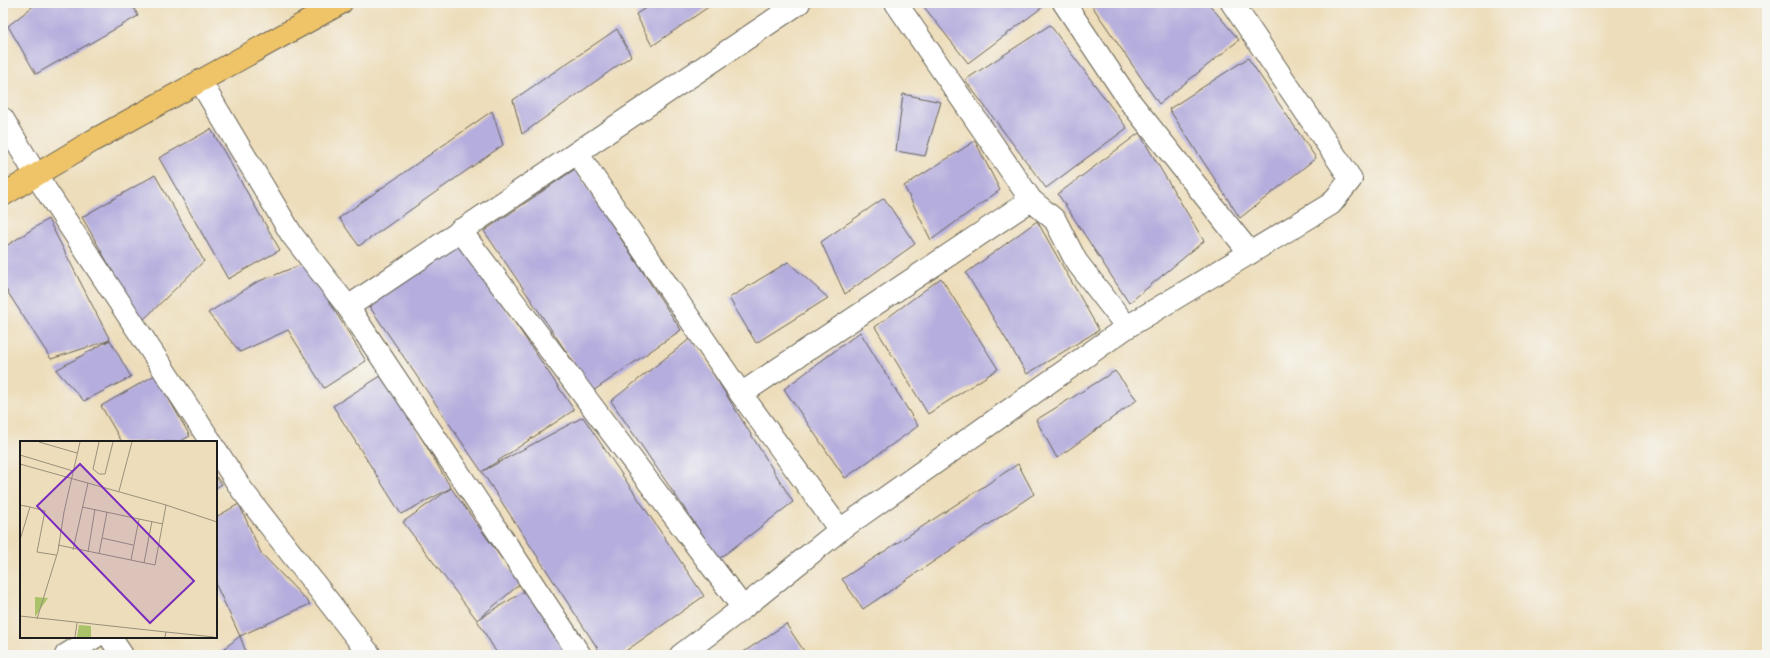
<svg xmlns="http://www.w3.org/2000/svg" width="1770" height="658" font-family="Alegreya,serif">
	<rect width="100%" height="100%" fill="#f6f6f2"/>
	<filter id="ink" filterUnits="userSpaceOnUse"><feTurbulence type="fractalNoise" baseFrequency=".025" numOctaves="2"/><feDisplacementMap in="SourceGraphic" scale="8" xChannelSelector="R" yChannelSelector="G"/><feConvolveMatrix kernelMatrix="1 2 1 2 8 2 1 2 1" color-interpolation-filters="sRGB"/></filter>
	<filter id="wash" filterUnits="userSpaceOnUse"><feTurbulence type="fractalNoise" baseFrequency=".012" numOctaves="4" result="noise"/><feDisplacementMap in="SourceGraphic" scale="16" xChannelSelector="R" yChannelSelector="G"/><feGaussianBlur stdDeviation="0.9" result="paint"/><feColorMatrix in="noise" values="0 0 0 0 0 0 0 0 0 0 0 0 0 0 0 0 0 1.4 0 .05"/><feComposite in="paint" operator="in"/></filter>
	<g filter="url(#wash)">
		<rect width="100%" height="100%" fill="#edddba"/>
		<g id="blocks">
			<g fill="#b5addd">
				<path d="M37 3H132L138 16 36 74 8 26Z"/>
				<path d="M654 3H714L652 46 636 14Z"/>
				<path d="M921 3H1048L968 63Z"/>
				<path d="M1090 3H1208L1239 40 1159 104Z"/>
				<path d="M1050 25 1127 128 1046 188 965 80Z"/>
				<path d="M617 29 631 56 522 134 513 100Z"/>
				<path d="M1248 58 1316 158 1240 218 1169 109Z"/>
				<path d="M903 94 941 102 925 156 896 151Z"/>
				<path d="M492 111 503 145 359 246 339 218Z"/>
				<path d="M211 129 280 250 228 279 159 158Z"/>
				<path d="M1139 133 1204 241 1129 303 1058 194Z"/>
				<path d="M975 141 1000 190 931 240 904 186Z"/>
				<path d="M575 169 681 330 593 391 484 231Z"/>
				<path d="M155 175 204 261 141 322 82 217Z"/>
				<path d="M884 198 915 244 845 294 821 242Z"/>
				<path d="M48 219 110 340 51 359 3 285V248Z"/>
				<path d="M1037 221 1099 330 1027 374 966 273Z"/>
				<path d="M457 237 574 410 483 471 583 417 704 596 620 655H602L482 472 365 300Z"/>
				<path d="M788 262 828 298 756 343 729 298Z"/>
				<path d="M305 263 366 361 324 388 288 330 240 352 208 313 257 282Z"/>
				<path d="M941 278 998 369 928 414 875 327Z"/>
				<path d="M860 332 918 426 845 478 784 389Z"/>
				<path d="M691 338 793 502 719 559 611 401Z"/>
				<path d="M110 340 131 377 84 401 56 370Z"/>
				<path d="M1115 371 1137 400 1057 458 1036 420Z"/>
				<path d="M384 374 451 488 520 584 477 620 403 522 451 488 401 514 333 406Z"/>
				<path d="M155 375 190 436 179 442H122L101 406Z"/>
				<path d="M1018 464 1034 494 863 609 842 579Z"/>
				<path d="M216 477 222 484 216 488Z"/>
				<path d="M239 504 261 553 310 604 240 636 247 655H216L240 636 216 585V517Z"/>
				<path d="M528 589 568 655H498L477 620Z"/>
				<path d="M786 624 806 654 739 655Z"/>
			</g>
		</g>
	</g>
	<g filter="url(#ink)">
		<use href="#blocks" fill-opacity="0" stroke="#656053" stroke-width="1"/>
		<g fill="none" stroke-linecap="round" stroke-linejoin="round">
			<defs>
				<g id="minor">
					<path d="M896 3 1031 200 1055 220 1076 261 1127 327"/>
					<path d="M1064 3 1131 103 1250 253"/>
					<path d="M200 81 292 235 348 307 580 655"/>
					<path d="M3 119 36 175 211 442"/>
					<path d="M577 153 741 394 840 530"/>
					<path d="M460 230 743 608"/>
					<path d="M348 307 799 3"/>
					<path d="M741 394 1031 200"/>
					<path d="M216 450 242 490 370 655"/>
					<path d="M110 637 122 655"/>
					<path d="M66 655 95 637"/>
					<path d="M681 655 743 608 840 530 1127 327 1331 204 1351 179 1232 3"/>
				</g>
				<path id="major" d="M3 195 94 140 341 3"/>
			</defs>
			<use href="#minor" stroke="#656053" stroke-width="24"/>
			<use href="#major" stroke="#656053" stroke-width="24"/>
			<use href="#minor" stroke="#fff" stroke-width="22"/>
			<use href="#major" stroke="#efc469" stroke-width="22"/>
		</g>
	</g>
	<g transform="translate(20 441)">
		<rect width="197" height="197" fill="#edddba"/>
		<path d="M15 156 28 157 15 176ZM59 184 71 185V196H57Z" fill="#aac369"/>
		<path fill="none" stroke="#99907b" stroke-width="1" d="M19 1 57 12M79 1 73 28 79 33H85L93 1M0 14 53 30M0 23 146 64 197 81M99 50 112 1M0 64 10 66 0 99M10 66 25 70 17 111 36 114M62 66 143 83M82 97 113 104M38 104 135 124 146 64M53 109 68 42M68 111 75 68M79 113 87 71M111 119 119 78M124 122 132 80M0 175 146 191 145 196M17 178 38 110 44 71 60 1M146 191 194 196M55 196 57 182"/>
		<path fill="#7b2cbf" fill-opacity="0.15" stroke="#7b2cbf" stroke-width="2" d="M60 23 174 140 130 182 17 65Z"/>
		<rect width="197" height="197" fill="none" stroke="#1c1c1c" stroke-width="2"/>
	</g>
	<rect width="1770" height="658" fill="none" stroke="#f6f6f2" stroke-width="16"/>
</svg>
